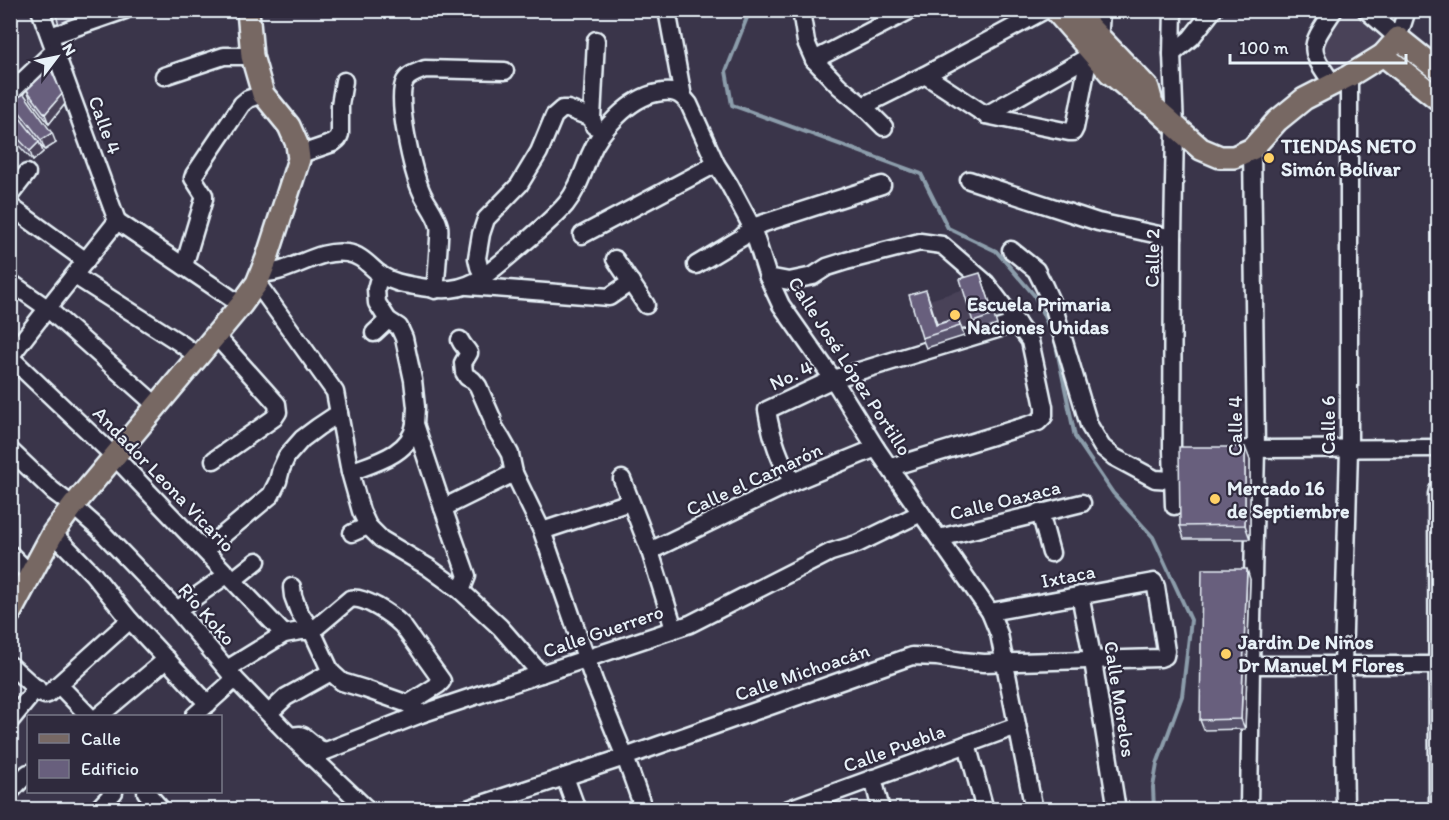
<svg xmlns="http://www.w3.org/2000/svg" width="1449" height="820" font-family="Itim,sans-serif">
	<rect width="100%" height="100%" fill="#3a354a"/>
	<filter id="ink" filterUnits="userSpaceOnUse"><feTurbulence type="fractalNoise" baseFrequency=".0167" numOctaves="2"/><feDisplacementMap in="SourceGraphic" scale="12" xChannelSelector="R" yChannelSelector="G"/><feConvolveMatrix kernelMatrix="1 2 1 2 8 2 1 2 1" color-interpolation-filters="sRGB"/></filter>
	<g filter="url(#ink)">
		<g fill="#484259">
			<path d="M1342 11H1360L1383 30 1379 56 1337 73 1321 56 1320 45Z"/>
			<path d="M984 283 997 325 926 348 913 305Z"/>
		</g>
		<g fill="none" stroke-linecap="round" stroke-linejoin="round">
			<path stroke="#8c9dab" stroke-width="4" d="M750 10 726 71 732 105 921 174 948 228 996 251 1034 295 1055 340 1075 437 1113 493 1153 537 1191 620 1182 696 1157 764 1153 787 1154 810"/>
			<defs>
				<g id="minor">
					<path d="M40 10 117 221"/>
					<path d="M667 10 683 97"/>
					<path d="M801 10 806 42 814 60 839 86 863 106 884 127"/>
					<path d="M1173 10 1172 54 1175 128 1173 238 1172 450 1174 506"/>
					<path d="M1366 10 1398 38 1407 10"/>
					<path d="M50 36 125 10"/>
					<path d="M1098 37 1100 28 1101 10"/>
					<path d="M1172 54 1191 38 1213 10"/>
					<path d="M814 60 911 10"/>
					<path d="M925 75 986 115 1069 132H1073L1075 128 1089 56"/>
					<path d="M164 76 224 56H252"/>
					<path d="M1333 84C1307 47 1309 48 1334 10"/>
					<path d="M10 93 55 50"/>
					<path d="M863 106 925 75 1045 10"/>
					<path d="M986 115 1093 54"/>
					<path d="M594 126 592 118 596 40"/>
					<path d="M298 155 333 143 338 139 340 134V105L344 81"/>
					<path d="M969 180 1098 222 1173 238"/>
					<path d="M10 195 27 173"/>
					<path d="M10 206 86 261"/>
					<path d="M117 221 241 305"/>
					<path d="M582 235 716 164"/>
					<path d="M1011 250 1036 270 1044 286 1054 308 1089 425 1102 447 1114 457 1155 479 1172 480"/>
					<path d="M615 259 646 305"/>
					<path d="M696 265 741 238 752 227 882 185"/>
					<path d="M184 266 204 199V195L193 178 194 175 242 104 248 99 263 94"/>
					<path d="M260 274C266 273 272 273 278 271 301 265 323 249 347 253 362 255 370 267 381 275 392 282 403 284 415 286 441 291 462 292 484 276 498 266 510 255 523 244 538 231 553 219 566 204 578 189 583 172 590 155 600 130 630 98 657 93 672 90 680 92 689 104L716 164 729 184 752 227 768 277 781 305 833 379 876 448 921 513 990 612 999 634 1034 810"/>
					<path d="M380 274 376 289 377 303 388 320 399 327 404 338 413 380 416 407 415 424 443 508 467 576 461 591"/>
					<path d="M75 276 180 343 199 357"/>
					<path d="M484 276 479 267 477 258 481 234 486 219 519 185 539 152 554 116 562 109H568L592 118"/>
					<path d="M768 277 789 281 813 276 827 267 846 261 920 242 942 245 986 283 1030 341 1044 407V416L1038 422 891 467"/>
					<path d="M10 282 47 308 157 406"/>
					<path d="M257 283 335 392 350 472 361 511 368 526 381 539 428 567 461 591 500 627 541 674"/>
					<path d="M468 286 609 297 631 282"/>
					<path d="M435 290C437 273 438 256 439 239 439 235 440 230 439 226 436 214 427 204 422 193 413 174 395 99 405 81 409 74 418 72 425 69L505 71"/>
					<path d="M374 333 388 320"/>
					<path d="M460 340C462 345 466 348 469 353L463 363 464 372 467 377 473 380 478 386 492 418 494 427 501 438 510 454 514 473 542 531 594 681 625 757 644 810"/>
					<path d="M10 357 114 456 284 634"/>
					<path d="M10 357C45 310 82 266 117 221"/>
					<path d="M1248 449 1438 448"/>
					<path d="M10 450 53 491 73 506 98 528 177 610 235 679 290 736 368 810"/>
					<path d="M214 460 274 418 278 412 277 404 216 336"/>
					<path d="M350 472C374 463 411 454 415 424"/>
					<path d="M622 479 650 551 674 629"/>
					<path d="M793 482C779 460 771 435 767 410L833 379 1017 323"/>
					<path d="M443 508 514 473"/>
					<path d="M1040 512 1051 553"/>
					<path d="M542 531 630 502"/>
					<path d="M53 533 93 574 130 620 208 704"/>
					<path d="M352 533 368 526"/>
					<path d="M939 538 1082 503"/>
					<path d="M205 550 271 495 278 481 281 469 287 456 302 439 318 427 339 413"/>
					<path d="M650 551 793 482 876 448"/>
					<path d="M10 554 30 574"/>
					<path d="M233 580 257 561"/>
					<path d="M292 587 293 596 299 612 312 631 331 672 342 682 365 689 408 704 416 710"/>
					<path d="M1080 595 1093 661 1117 810"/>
					<path d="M177 610 228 574"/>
					<path d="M10 665 42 694 45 695 48 694 130 620"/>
					<path d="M1251 665H1438"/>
					<path d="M227 669 284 634 301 631H312L350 599C363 595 392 615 402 625L442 681 438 685 408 704"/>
					<path d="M59 685 89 716"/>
					<path d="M269 713 286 697 331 672"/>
					<path d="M99 716 167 659"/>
					<path d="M194 716 235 679"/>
					<path d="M10 721 37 688"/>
					<path d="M290 736 300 735 303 736 319 749 326 751 421 714 690 624 831 552 857 544 921 513"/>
					<path d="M967 744 985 810"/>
					<path d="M565 777 577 810"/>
					<path d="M873 778 881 810"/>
					<path d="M10 792 28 773"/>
					<path d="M146 792 162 810"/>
					<path d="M97 810 114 792"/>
					<path d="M464 810 625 757 912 656 937 657 962 661 984 663 1160 658 1165 656 1166 651 1156 587 1154 582 990 612"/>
					<path d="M786 810 1017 726"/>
					<path d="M1249 810 1251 665 1256 449 1252 149"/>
					<path d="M1345 810 1343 665 1349 449V76"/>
					<path d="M1438 810 1437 494 1438 490"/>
				</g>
				<g id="major">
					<path d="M1055 10 1110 73 1140 98 1153 106 1201 149 1220 157H1234L1252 149 1277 121 1304 99 1349 76 1383 55 1398 38 1438 70"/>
					<path d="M1076 13 1148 88 1151 99"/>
					<path d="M1383 55 1438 99"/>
					<path d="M10 613 53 533 73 506 241 305 257 283 267 258 299 159 297 144 289 126 263 94 252 56 248 10"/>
				</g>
			</defs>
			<use href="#minor" stroke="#e8f1f8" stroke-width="21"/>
			<use href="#major" stroke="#e8f1f8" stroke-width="26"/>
			<use href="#minor" stroke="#2f2a3d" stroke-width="16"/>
			<use href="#major" stroke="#776864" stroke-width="21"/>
		</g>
		<g fill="#59526c" stroke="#e8f1f8" stroke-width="1.5">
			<path d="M54 10H78L79 15 59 24Z"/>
			<path d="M27 90 62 94 65 104 49 124 31 100Z"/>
			<path d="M11 101 56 143 45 150 40 144 43 152 33 161 10 136V109L15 111Z"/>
			<path d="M980 273 997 325 977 332 973 322Z"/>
			<path d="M926 290 937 324 958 318 964 336 926 348 922 338Z"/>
			<path d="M1250 460V539H1184L1180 526Z"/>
			<path d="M1250 579 1245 729 1204 730 1200 720Z"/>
		</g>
		<g fill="#494258" stroke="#e8f1f8" stroke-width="1.5">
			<path d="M62 94 65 104 49 124 45 114Z"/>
			<path d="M52 133 56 143 45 150 41 140Z"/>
			<path d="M39 142 43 152 33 161 30 151Z"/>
			<path d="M1245 447 1250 460V539L1245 525Z"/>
			<path d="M1247 569 1250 579 1245 729 1241 719Z"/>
		</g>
		<g fill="#685f7d" stroke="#e8f1f8" stroke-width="1.5">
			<path d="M54 10H64L55 14Z"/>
			<path d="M50 68 62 94 45 114 27 90Z"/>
			<path d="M24 94 52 133 41 140 11 101Z"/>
			<path d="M12 108 39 142 30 151 10 130V109Z"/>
			<path d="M980 273 994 315 973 322 960 279Z"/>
			<path d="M926 290 936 325 958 318 960 326 922 338 909 295Z"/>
			<path d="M1179 447H1245V525L1180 526Z"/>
			<path d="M1202 569H1247L1241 719 1200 720Z"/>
		</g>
	</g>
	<g fill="#ffd166" stroke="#2f2a3d" stroke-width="2">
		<circle cx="1269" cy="158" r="6"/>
		<circle cx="955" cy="315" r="6"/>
		<circle cx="1215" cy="499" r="6"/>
		<circle cx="1226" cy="654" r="6"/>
	</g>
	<g text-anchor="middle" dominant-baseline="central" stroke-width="4.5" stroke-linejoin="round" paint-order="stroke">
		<g font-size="20" fill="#e8f1f8" stroke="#2f2a3d">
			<text transform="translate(105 125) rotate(70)">Calle 4</text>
			<text transform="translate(1152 258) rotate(-89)">Calle 2</text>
			<text transform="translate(850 366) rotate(57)">Calle José López Portillo</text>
			<text transform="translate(791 375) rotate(-25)">No. 4</text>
			<text transform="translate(1328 425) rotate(-90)">Calle 6</text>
			<text transform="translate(1235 426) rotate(-90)">Calle 4</text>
			<text transform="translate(164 479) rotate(46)">Andador Leona Vicario</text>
			<text transform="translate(754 479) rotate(-25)">Calle el Camarón</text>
			<text transform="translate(1005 500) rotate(-14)">Calle Oaxaca</text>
			<text transform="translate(1068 576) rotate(-11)">Ixtaca</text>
			<text transform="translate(207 614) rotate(49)">Río Koko</text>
			<text transform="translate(603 631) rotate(-19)">Calle Guerrero</text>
			<text transform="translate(802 672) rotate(-19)">Calle Michoacán</text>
			<text transform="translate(1120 699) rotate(81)">Calle Morelos</text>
			<text transform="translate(894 748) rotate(-20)">Calle Puebla</text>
		</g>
		<g font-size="20" font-weight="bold" fill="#e8f1f8" stroke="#2f2a3d" text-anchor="start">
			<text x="1281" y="146">TIENDAS NETO<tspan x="1281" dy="23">Simón Bolívar</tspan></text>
			<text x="967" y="304">Escuela Primaria<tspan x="967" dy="23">Naciones Unidas</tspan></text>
			<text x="1227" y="488">Mercado 16<tspan x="1227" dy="23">de Septiembre</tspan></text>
			<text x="1238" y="642">Jardin De Niños<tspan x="1238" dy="23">Dr Manuel M Flores</tspan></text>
		</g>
	</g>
	<rect width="1449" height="820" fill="none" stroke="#2f2a3d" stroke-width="36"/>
	<rect x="18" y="18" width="1413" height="784" fill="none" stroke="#e8f1f8" stroke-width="2" filter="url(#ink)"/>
	<rect x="27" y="715" width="195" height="78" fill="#2f2a3d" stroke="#797a88" stroke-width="1.5"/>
	<rect x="39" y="734" width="30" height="9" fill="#776864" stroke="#797a88" stroke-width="1.5"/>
	<text x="81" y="745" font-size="18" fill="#e8f1f8">Calle</text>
	<rect x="39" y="760" width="30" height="18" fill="#685f7d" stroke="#797a88" stroke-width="1.5"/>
	<text x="81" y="775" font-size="18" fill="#e8f1f8">Edificio</text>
	<g transform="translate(57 57) rotate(58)" stroke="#2f2a3d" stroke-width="4.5" paint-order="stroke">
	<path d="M0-4.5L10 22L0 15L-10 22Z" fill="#e8f1f8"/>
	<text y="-9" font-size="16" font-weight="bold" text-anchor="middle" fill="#e8f1f8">N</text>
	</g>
	<path d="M1230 54v9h176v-9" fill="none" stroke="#e8f1f8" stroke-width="3"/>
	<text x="1239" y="54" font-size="18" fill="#e8f1f8" stroke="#2f2a3d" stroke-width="4.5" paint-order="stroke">100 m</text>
</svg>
